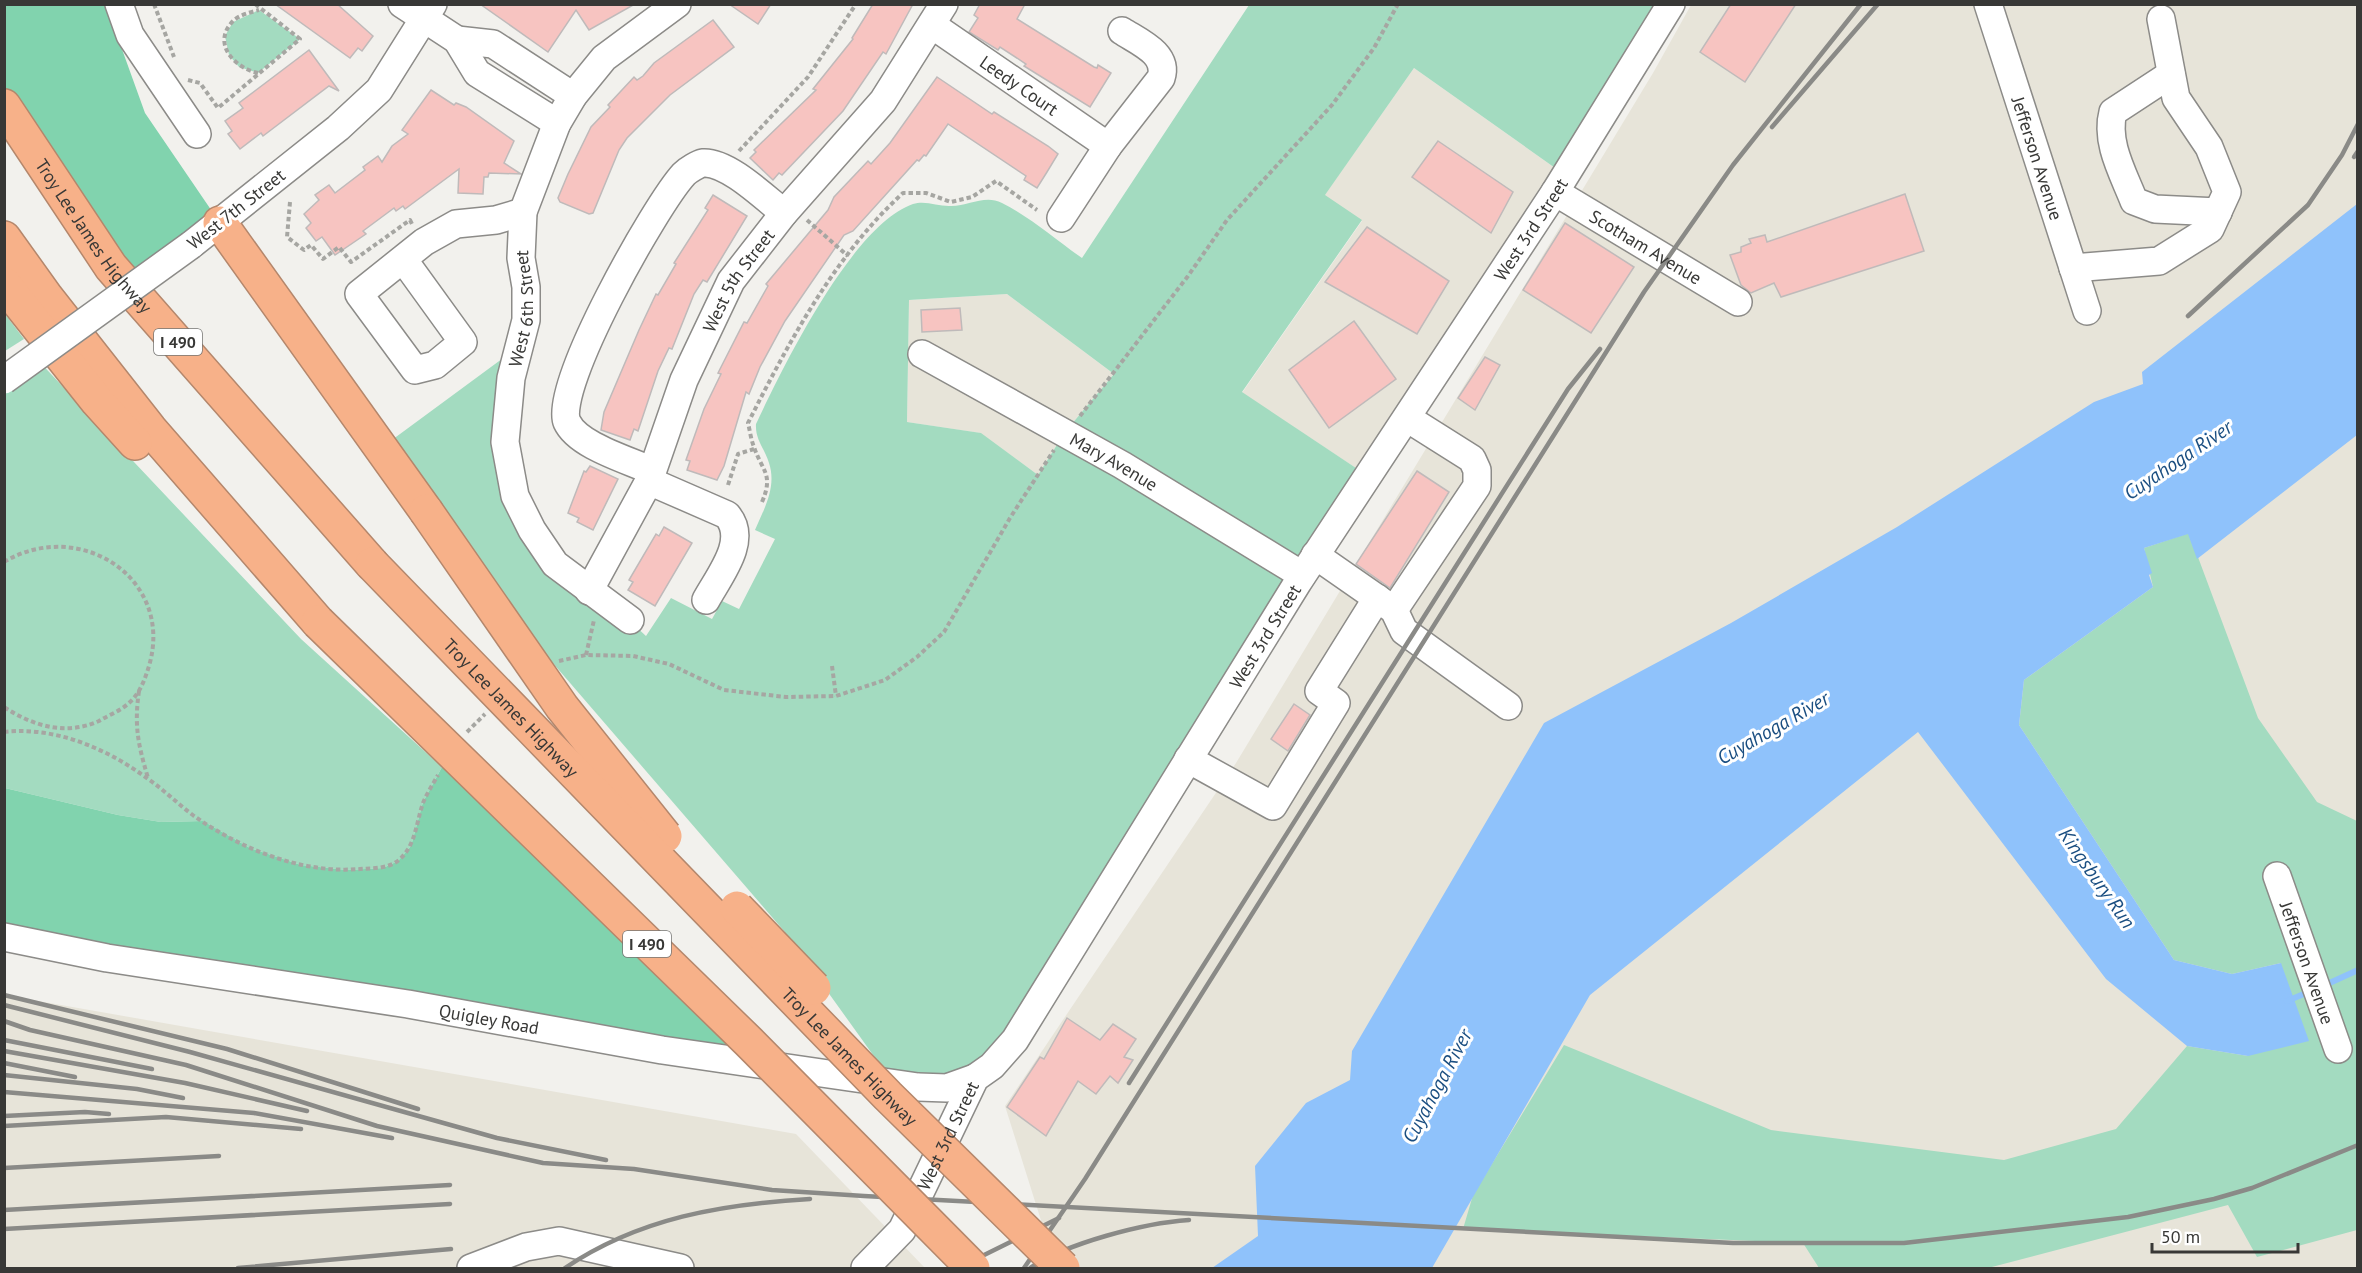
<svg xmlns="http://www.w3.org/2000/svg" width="2362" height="1273" font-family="'PT Sans',sans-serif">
	<rect width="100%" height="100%" fill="#f2f1ed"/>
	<g fill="#e7e4d9">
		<path d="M1691 5H2357V1268H1056L1005 1106 1236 763 1653 73Z"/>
		<path d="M1414 68 1565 175 1368 476 1242 393 1362 221 1324 196Z"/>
		<path d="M1007 294 1114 374 1065 432 1038 475 980 433 907 422 909 300Z"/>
		<path d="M4 995 796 1134 925 1268H5Z"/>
	</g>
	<g fill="#a3dbc0" fill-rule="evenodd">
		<path d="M1249 5H1671L1565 175 1414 68 1325 195 1362 220 1242 392 1368 476 975 1078 879 1081 881 1066 784 931 533 640 381 448 521 345 505 442 532 530 646 636 671 598 712 619 722 601 739 609 775 539 755 530C764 509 777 487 769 463 765 449 755 440 756 424 783 367 852 225 913 204 925 200 937 206 949 206 968 207 984 194 1002 203 1030 217 1056 240 1082 258ZM1007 294 1114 374 1065 432 1038 475 981 433 907 422 909 300Z"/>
		<path d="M259 10 300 39 258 73 239 67 229 55 225 36 233 22Z"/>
		<path d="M5 314 24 339 5 351Z"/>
		<path d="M34 356 301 639 442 767 423 802 411 846 398 861 383 868 347 870 301 865 250 848 203 821 161 822 118 815 5 788V380Z"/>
		<path d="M2189 533 2258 718 2317 802 2357 821V1230L2257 1257 2228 1205 1988 1268H1819L1803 1243 1463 1229 1473 1195 1564 1045 1771 1130 2004 1160 2116 1129 2187 1046 2248 1056 2281 963 2232 974 2174 960 2019 725 2024 680 2153 587 2144 548Z"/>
	</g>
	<g fill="#81d3ae">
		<path d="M5 5H106L145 113 220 223 126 290 5 117Z"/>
		<path d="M442 767 753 1063 5 937V788L118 815 161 822 203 821 250 848 301 865 347 870 383 868 398 861 411 846 423 802Z"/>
	</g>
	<path fill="#8fc2fb" d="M2357 204V435L2197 559 2188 534 2144 548 2152 573 2149 575 2153 587 2024 680 2019 725 2174 960 2232 974 2281 963 2309 1041 2248 1056 2187 1046 2106 979 1918 732 1590 995 1432 1268H1212L1258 1236 1255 1166 1306 1103 1350 1080 1352 1051 1544 723 1731 623 1897 527 2094 402 2143 384 2142 372Z"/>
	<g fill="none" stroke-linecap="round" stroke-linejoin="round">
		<g stroke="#8fc2fb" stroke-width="6">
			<path d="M2323 986 2358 970"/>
			<path d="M2287 1001 2311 991"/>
		</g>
	</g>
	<g fill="#f7c4c1" stroke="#bfbaba" stroke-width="1.5">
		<path d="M275 4H337L373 36 362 51 358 48 350 58Z"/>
		<path d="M480 4H635L589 30 576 10 548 52Z"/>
		<path d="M729 4H771L758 24Z"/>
		<path d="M873 4H913L886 54 883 52 843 111 782 175 779 173 773 180 750 158 756 152 754 150 816 90 813 89 853 39 852 38Z"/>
		<path d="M980 4H1025L1017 19 1094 67 1097 68 1098 65 1111 73 1090 107 1024 66 1026 64 1000 47 998 50 969 32 978 18 974 15Z"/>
		<path d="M1731 4H1796L1745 82 1700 52Z"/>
		<path d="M713 20 734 47 670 95 627 138 619 150 593 213 589 214 560 202 558 198 568 174 591 127 610 107 608 105 634 77 637 80 643 76 654 63Z"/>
		<path d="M309 50 339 91 329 86 263 136 261 133 240 149 228 134 232 131 225 121 243 108 239 103Z"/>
		<path d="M937 77 992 114 994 112 1048 146 1058 154 1047 172 1037 188 1024 180 1026 176 948 124 926 156 924 155 919 161 917 160 853 231 844 235 785 321 760 367 749 394 746 392 724 466 717 480 687 470 690 461 686 460 704 409 721 374 718 373 744 322 747 323 768 286 766 284 828 210 834 197 868 161 871 164 890 143Z"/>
		<path d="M431 90 454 105 456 103 466 107 514 141 504 163 521 174 489 173 488 177H484L483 194 458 193 459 169 405 209 403 206 396 211 394 208 363 231 366 234 335 255 322 237 316 241 306 228 311 223 304 214 319 200 315 195 329 185 335 193 365 170 363 167 378 156 382 162 392 146 408 134 402 130Z"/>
		<path d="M1438 141 1513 192 1491 233 1412 177Z"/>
		<path d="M1905 194 1924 251 1781 297 1774 283 1751 293 1741 285 1730 255 1741 252V247L1751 243 1749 239 1765 235 1767 242Z"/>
		<path d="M713 195 747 216 707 282 703 280 694 294 672 349 669 348 658 371 638 431 634 429 630 440 601 430 604 412 639 330 656 294 658 295 676 264 674 263 708 210 705 208Z"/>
		<path d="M1565 223 1634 267 1591 333 1523 290Z"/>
		<path d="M1367 227 1449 281 1417 334 1325 282Z"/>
		<path d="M960 308 962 330 922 332 921 310Z"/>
		<path d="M1354 321 1396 379 1329 428 1289 370Z"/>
		<path d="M1485 357 1500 365 1475 410 1458 398Z"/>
		<path d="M590 466 618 479 593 530 577 522 579 518 568 513 584 471 586 472Z"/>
		<path d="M1417 471 1449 492 1390 588 1356 564Z"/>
		<path d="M664 527 692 543 655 606 628 590 633 582 629 580 656 534 659 536Z"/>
		<path d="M1294 704 1310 715 1288 751 1271 739Z"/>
		<path d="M1067 1018 1100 1040 1113 1024 1136 1039 1124 1057 1133 1060 1118 1083 1110 1076 1096 1094 1078 1081 1046 1136 1007 1107 1040 1057 1044 1059Z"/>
	</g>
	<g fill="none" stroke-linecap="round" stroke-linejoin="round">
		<defs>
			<g id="minor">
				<path d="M119 4 130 35 197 134"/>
				<path d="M402 4 457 40 477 73 557 123"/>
				<path id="s1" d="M1988 4 2087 311"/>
				<path id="s2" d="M932 25 1108 146"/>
				<path d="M457 40 493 44 573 96"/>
				<path d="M2171 74 2113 112C2105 142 2123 173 2134 201L2155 209 2218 212"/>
				<path id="s3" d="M1555 192 1738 302"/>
				<path d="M1061 218 1108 146 1161 78C1169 54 1139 42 1122 31"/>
				<path d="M191 245 338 128 379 90 433 4"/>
				<path d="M403 259 463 342 435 365 415 370 359 294 424 242 456 224 496 220 523 212"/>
				<path d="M2073 268 2159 261 2210 229 2227 192 2209 147 2176 98 2161 19"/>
				<path id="s4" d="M922 354 1122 465 1302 575"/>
				<path d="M652 471C629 460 578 446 567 422 552 388 656 204 684 174 688 170 698 164 703 163 727 161 765 198 784 213"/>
				<path d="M649 481 727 515C749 540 719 576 706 600"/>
				<path d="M1315 555 1394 610 1404 631 1508 706"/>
				<path id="s5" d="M589 591 649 481 684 380 731 281 784 213 883 101 944 4"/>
				<path d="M1394 610 1477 486V470L1472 459 1407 418"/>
				<path id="s6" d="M630 620 555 564 532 530 515 496 505 442 511 378 526 320V287L521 258 523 212 557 123 573 96 604 58 677 4"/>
				<path d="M1188 759 1273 806 1336 703 1319 691 1377 598"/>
				<path id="s7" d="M2277 876 2338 1049"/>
				<path id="s8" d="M4 937 107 958 408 1004 662 1050 918 1087 947 1088 975 1078"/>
				<path d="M471 1268 526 1247 559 1241 680 1268"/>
				<path id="s9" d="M865 1268 902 1230 975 1078 992 1066 1015 1040 1298 582 1555 192 1671 4"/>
			</g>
			<g id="highway">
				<path id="s10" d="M4 106 111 267 372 564"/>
				<path d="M220 223 426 511"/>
				<path d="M4 238 47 298 150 429 318 622"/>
				<path d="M4 284 97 401 135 443"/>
			</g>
		</defs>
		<use href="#minor" stroke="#8c8b88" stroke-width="30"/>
		<use href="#highway" stroke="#b4876c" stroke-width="36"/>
		<g stroke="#a6a6a2" stroke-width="4" stroke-dasharray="4.5 3" stroke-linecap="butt">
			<path d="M154 4 174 57"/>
			<path d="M258 73C235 68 211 44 233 21 239 15 251 12 259 10"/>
			<path d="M188 80 200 83 218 108 300 39 255 4"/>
			<path d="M739 151 808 77 856 4"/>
			<path d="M290 202 287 237 304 250 311 245 323 259 339 247 351 262 410 220 412 224"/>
			<path d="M807 220 848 256"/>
			<path d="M1080 416 1188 276 1227 220 1332 105 1374 48 1398 4"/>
			<path d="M728 485 738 454 754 449"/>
			<path d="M762 502C774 474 762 471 754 447 751 440 750 431 748 423 789 342 835 255 903 193H926L951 202 972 197 996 181 1037 210"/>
			<path d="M4 562C79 517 175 578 149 666 145 679 140 693 130 702 122 710 109 715 99 721 66 736 33 726 4 707"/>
			<path d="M586 655 594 620"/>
			<path d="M559 661 586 655 633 656 669 664 724 690 786 697 836 696 885 680 917 657 944 632 1010 518 1054 450"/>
			<path d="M832 666 836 696"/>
			<path d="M139 691C134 726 138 744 148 778"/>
			<path d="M4 732C55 726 108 749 148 779 164 790 178 804 194 816 241 849 302 874 360 869 373 868 388 869 399 860 416 845 416 823 423 803 427 793 433 784 438 775"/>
			<path d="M467 732 485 714"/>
		</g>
		<use href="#minor" stroke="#fff" stroke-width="27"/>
		<use href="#highway" stroke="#f7b189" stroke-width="33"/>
		<g stroke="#8a8a87" stroke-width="4.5">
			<path d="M1772 127 1878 4"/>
			<path d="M2354 157 2358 151"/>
			<path d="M2188 316 2308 205 2342 155 2358 124"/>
			<path d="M4 995 227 1049 418 1109"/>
			<path d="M4 1005 190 1052 497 1138 606 1160"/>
			<path d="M4 1021 30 1030 186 1065 377 1126 543 1163 634 1169 772 1190 864 1196 1733 1243H1904L2128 1217 2214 1199 2252 1188 2358 1145"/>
			<path d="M4 1040 152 1069"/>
			<path d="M4 1051 185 1083 307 1111"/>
			<path d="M4 1063 75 1077"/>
			<path d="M4 1075 137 1089 183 1098"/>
			<path d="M1129 1083 1568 389 1600 349"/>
			<path d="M4 1092 254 1113 392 1138"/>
			<path d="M4 1116 85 1112 109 1114"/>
			<path d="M4 1126 166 1117 301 1129"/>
			<path d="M4 1168 219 1156"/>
			<path d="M4 1210 450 1185"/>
			<path d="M4 1229 450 1204"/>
			<path d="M238 1268 451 1249"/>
			<path d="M565 1268C639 1218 722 1204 810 1199"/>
			<path d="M951 1268 974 1260 1059 1218"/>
			<path d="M1024 1268 1085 1179 1644 292 1733 165 1861 4"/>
			<path d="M1030 1268C1067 1243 1144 1223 1189 1220"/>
		</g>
		<defs>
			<path id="minor-bridge" d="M4 380 191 245"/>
			<g id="highway-bridge">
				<path d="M426 511 562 707 665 836"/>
				<path id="s11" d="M372 564 888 1096 1063 1268"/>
				<path d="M318 622 749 1042 973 1268"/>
				<path d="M737 908 814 988"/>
			</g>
		</defs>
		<use href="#minor-bridge" stroke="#8c8b88" stroke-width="30" stroke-linecap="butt"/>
		<use href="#highway-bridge" stroke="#b4876c" stroke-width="36" stroke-linecap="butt"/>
		<use href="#minor-bridge" stroke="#fff" stroke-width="27"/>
		<use href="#highway-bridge" stroke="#f7b189" stroke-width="33"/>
	</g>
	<g text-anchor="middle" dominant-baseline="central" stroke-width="6" stroke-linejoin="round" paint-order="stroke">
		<g fill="#fff" stroke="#747472" stroke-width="1.5">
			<rect x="154" y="329" width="48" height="26" rx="4.5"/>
			<rect x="623" y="931" width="48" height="26" rx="4.5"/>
		</g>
		<g font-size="16" font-weight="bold" fill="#383836">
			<text x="178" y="342">I 490</text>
			<text x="647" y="944">I 490</text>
		</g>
		<g font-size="18" fill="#383836" stroke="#fff">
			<text stroke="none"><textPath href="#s2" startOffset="106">Leedy Court</textPath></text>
			<text stroke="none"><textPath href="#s1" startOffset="162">Jefferson Avenue</textPath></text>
			<text transform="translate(236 209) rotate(-38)">West 7th Street</text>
			<text stroke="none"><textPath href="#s9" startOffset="1238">West 3rd Street</textPath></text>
			<text stroke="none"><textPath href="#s10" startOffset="158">Troy Lee James Highway</textPath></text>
			<text stroke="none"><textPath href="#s3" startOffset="106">Scotham Avenue</textPath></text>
			<text stroke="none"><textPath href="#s5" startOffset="346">West 5th Street</textPath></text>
			<text stroke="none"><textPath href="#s6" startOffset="363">West 6th Street</textPath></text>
			<text stroke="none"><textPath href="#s4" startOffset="220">Mary Avenue</textPath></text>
			<text stroke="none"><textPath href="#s9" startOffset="752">West 3rd Street</textPath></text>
			<text stroke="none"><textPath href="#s11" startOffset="200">Troy Lee James Highway</textPath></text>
			<text stroke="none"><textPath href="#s7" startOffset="92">Jefferson Avenue</textPath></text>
			<text stroke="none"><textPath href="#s8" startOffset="492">Quigley Road</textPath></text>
			<text stroke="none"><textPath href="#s11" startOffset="686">Troy Lee James Highway</textPath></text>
			<text stroke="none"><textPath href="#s9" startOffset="158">West 3rd Street</textPath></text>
		</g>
		<g font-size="20" font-style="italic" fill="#1a4e81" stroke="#fff">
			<text transform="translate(2178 460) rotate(-34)">Cuyahoga River</text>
			<text transform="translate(1773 728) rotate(-30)">Cuyahoga River</text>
			<text transform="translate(2097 878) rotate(55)">Kingsbury Run</text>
			<text transform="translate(1437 1086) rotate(-62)">Cuyahoga River</text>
		</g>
	</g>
	<rect width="2362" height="1273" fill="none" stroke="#383836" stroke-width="12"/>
	<path d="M2152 1243v9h146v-9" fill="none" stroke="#383836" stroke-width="3"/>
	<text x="2161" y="1243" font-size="18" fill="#383836" stroke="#ffffff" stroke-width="4.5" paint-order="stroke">50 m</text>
</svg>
